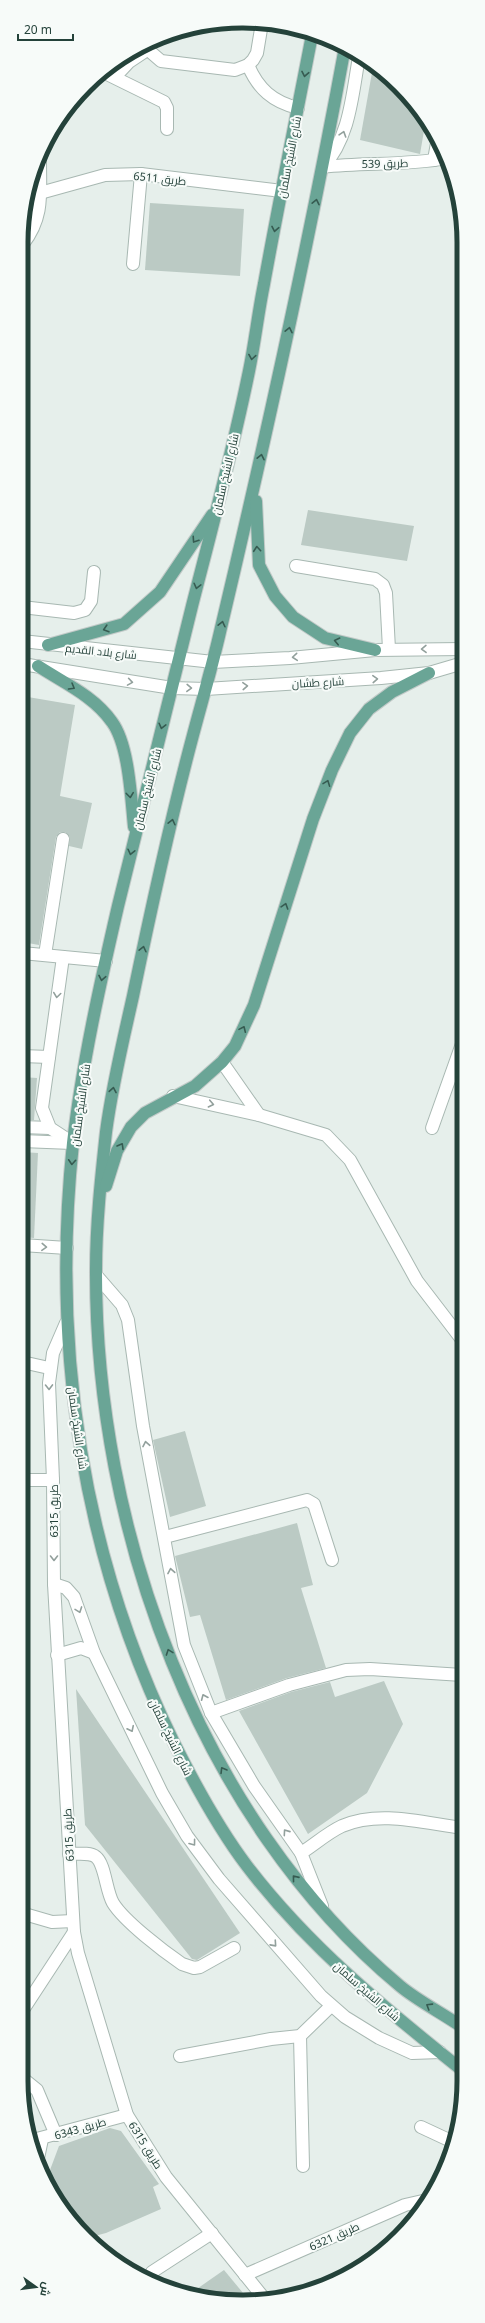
<svg xmlns="http://www.w3.org/2000/svg" width="485" height="2323" font-family="'Noto Sans',Cairo,sans-serif">
	<rect width="100%" height="100%" fill="#e6efeb"/>
	<g fill="#bbcac4">
		<path d="M373 67 399 86 425 125 420 154 360 140Z"/>
		<path d="M150 203 244 209 240 276 145 270Z"/>
		<path d="M308 510 414 526 407 561 301 545Z"/>
		<path d="M22 696 75 705 60 796 92 803 82 849 69 846 70 837 65 832H60L56 837 39 945 22 942Z"/>
		<path d="M22 1077 37 1078 34 1120H22Z"/>
		<path d="M22 1152 38 1153 34 1238 22 1237Z"/>
		<path d="M185 1431 206 1506 170 1517 153 1440Z"/>
		<path d="M297 1523 313 1585 301 1588 326 1668 287 1678 226 1700 200 1615 190 1617 175 1556Z"/>
		<path d="M384 1681 403 1724 367 1793 308 1834 239 1711 291 1692 330 1682 335 1697Z"/>
		<path d="M76 1689 240 1933 197 1960 192 1959 85 1825Z"/>
		<path d="M110 2128 121 2131 159 2184 153 2187 161 2209 106 2233 87 2238 47 2178 59 2146Z"/>
		<path d="M224 2270 248 2299 228 2302 191 2293Z"/>
	</g>
	<g fill="none" stroke-linecap="round" stroke-linejoin="round">
		<defs>
			<g id="minor">
				<path d="M146 48 161 61 235 70 248 65 253 60 257 53 262 23"/>
				<path d="M248 65C258 89 273 102 298 108"/>
				<path d="M103 72 164 102 167 108V129"/>
				<path d="M115 77 129 62 147 50"/>
				<path d="M434 160 437 143"/>
				<path d="M323 167C364 162 406 166 447 158"/>
				<path d="M323 167C350 137 352 96 359 57"/>
				<path d="M30 193H40L105 175 141 174 282 191"/>
				<path d="M23 244C44 217 40 194 40 162"/>
				<path d="M133 264 141 174"/>
				<path d="M296 566 375 579 383 585 386 593 389 649"/>
				<path d="M22 607 74 613 85 610 91 601 94 572"/>
				<path d="M22 641 213 662 290 658 375 650 463 649"/>
				<path d="M22 664 172 688 206 689 381 678 429 673 463 663"/>
				<path d="M22 953 106 961"/>
				<path d="M45 955 63 839"/>
				<path d="M63 957 42 1108 50 1128 73 1143"/>
				<path d="M22 1056 49 1057"/>
				<path d="M222 1062 259 1115"/>
				<path d="M173 1096 259 1115 326 1135 350 1160 417 1281 463 1341"/>
				<path d="M22 1127 50 1128"/>
				<path d="M432 1128 463 1041"/>
				<path d="M22 1141 72 1143"/>
				<path d="M22 1245 67 1248"/>
				<path d="M96 1275 122 1305 128 1320 143 1426 184 1645 211 1713 254 1786 301 1853 322 1906"/>
				<path d="M66 1323 53 1353 49 1383 53 1480 54 1584 74 1932 78 1953 127 2115 166 2177 263 2297"/>
				<path d="M22 1362 49 1368"/>
				<path d="M22 1480H53"/>
				<path d="M165 1537 307 1500 314 1504 332 1560"/>
				<path d="M54 1584 66 1588 74 1597 94 1653 162 1793 187 1836 219 1879 321 1996 345 2017 379 2038 412 2053 440 2052"/>
				<path d="M57 1655 81 1648 94 1653"/>
				<path d="M211 1713 289 1685 346 1670 370 1669 462 1675"/>
				<path d="M301 1853C314 1845 327 1833 342 1826 380 1810 423 1823 462 1828"/>
				<path d="M69 1854C77 1854 90 1852 96 1857 105 1864 106 1891 113 1903 124 1921 163 1951 182 1964L194 1968 200 1967 234 1948"/>
				<path d="M21 1913 52 1922 73 1921"/>
				<path d="M21 2013 74 1932"/>
				<path d="M300 2036 303 2166"/>
				<path d="M180 2056 271 2039 300 2036 331 2006"/>
				<path d="M21 2077 37 2090 56 2135"/>
				<path d="M421 2127 451 2141"/>
				<path d="M33 2140 127 2115"/>
				<path d="M37 2163 42 2139"/>
				<path d="M152 2272 212 2233"/>
				<path d="M245 2275 405 2205 427 2200"/>
			</g>
			<g id="major">
				<path d="M312 35C296 118 279 201 264 284 258 313 255 342 249 371 233 450 212 528 192 606 168 706 142 806 118 906 100 984 82 1064 73 1143 51 1350 83 1557 174 1743 195 1785 219 1829 247 1866 308 1946 384 2008 462 2070"/>
				<path d="M345 47C309 243 266 438 220 632 212 667 202 701 193 735 170 821 151 909 133 996 123 1041 112 1086 106 1132 101 1178 96 1224 96 1270 95 1528 198 1818 400 1986 418 2001 442 2013 462 2027"/>
				<path d="M256 501 259 565 275 596 293 617 325 638 375 650"/>
				<path d="M48 645 124 624 160 592 212 515"/>
				<path d="M38 666C64 683 94 696 112 722 129 745 131 798 134 827"/>
				<path d="M106 1186 117 1151 131 1127 145 1113 195 1086 222 1062 235 1046 254 1005 313 819 332 770 350 733 369 709 392 692 429 673"/>
			</g>
		</defs>
		<use href="#minor" stroke="#a8b8b2" stroke-width="14"/>
		<use href="#major" stroke="#c2cac8" stroke-width="14"/>
		<use href="#minor" stroke="#fff" stroke-width="12"/>
		<use href="#major" stroke="#6aa596" stroke-width="12"/>
	</g>
	<defs><path id="oneway-chevron" d="M-2-3.5L2.5 0L-2 3.5" fill="none" stroke-width="1.6" stroke-linecap="round" stroke-linejoin="round"/></defs>
	<g stroke="#365b51">
		<use href="#oneway-chevron" transform="translate(305 74) rotate(101)"/>
		<use href="#oneway-chevron" transform="translate(316 202) rotate(-78)"/>
		<use href="#oneway-chevron" transform="translate(275 229) rotate(101)"/>
		<use href="#oneway-chevron" transform="translate(289 330) rotate(-78)"/>
		<use href="#oneway-chevron" transform="translate(252 357) rotate(99)"/>
		<use href="#oneway-chevron" transform="translate(261 457) rotate(-78)"/>
		<use href="#oneway-chevron" transform="translate(195 540) rotate(124)"/>
		<use href="#oneway-chevron" transform="translate(257 549) rotate(-95)"/>
		<use href="#oneway-chevron" transform="translate(197 586) rotate(104)"/>
		<use href="#oneway-chevron" transform="translate(222 624) rotate(-77)"/>
		<use href="#oneway-chevron" transform="translate(106 629) rotate(163)"/>
		<use href="#oneway-chevron" transform="translate(337 641) rotate(-167)"/>
		<use href="#oneway-chevron" transform="translate(72 687) rotate(30)"/>
		<use href="#oneway-chevron" transform="translate(162 726) rotate(104)"/>
		<use href="#oneway-chevron" transform="translate(327 783) rotate(-69)"/>
		<use href="#oneway-chevron" transform="translate(130 795) rotate(83)"/>
		<use href="#oneway-chevron" transform="translate(172 822) rotate(-77)"/>
		<use href="#oneway-chevron" transform="translate(131 852) rotate(103)"/>
		<use href="#oneway-chevron" transform="translate(285 906) rotate(-72)"/>
		<use href="#oneway-chevron" transform="translate(143 949) rotate(-77)"/>
		<use href="#oneway-chevron" transform="translate(102 978) rotate(101)"/>
		<use href="#oneway-chevron" transform="translate(243 1029) rotate(-66)"/>
		<use href="#oneway-chevron" transform="translate(113 1090) rotate(-80)"/>
		<use href="#oneway-chevron" transform="translate(121 1146) rotate(-60)"/>
		<use href="#oneway-chevron" transform="translate(72 1162) rotate(94)"/>
		<use href="#oneway-chevron" transform="translate(169 1652) rotate(-110)"/>
		<use href="#oneway-chevron" transform="translate(223 1770) rotate(-121)"/>
		<use href="#oneway-chevron" transform="translate(295 1878) rotate(-129)"/>
		<use href="#oneway-chevron" transform="translate(429 2006) rotate(-148)"/>
	</g>
	<g stroke="#92a09c">
		<use href="#oneway-chevron" transform="translate(343 134) rotate(-72)"/>
		<use href="#oneway-chevron" transform="translate(424 649) rotate(179)"/>
		<use href="#oneway-chevron" transform="translate(295 657) rotate(175)"/>
		<use href="#oneway-chevron" transform="translate(375 679) rotate(-3)"/>
		<use href="#oneway-chevron" transform="translate(130 682) rotate(9)"/>
		<use href="#oneway-chevron" transform="translate(245 686) rotate(-3)"/>
		<use href="#oneway-chevron" transform="translate(189 688) rotate(2)"/>
		<use href="#oneway-chevron" transform="translate(57 995) rotate(98)"/>
		<use href="#oneway-chevron" transform="translate(211 1104) rotate(12)"/>
		<use href="#oneway-chevron" transform="translate(44 1247) rotate(3)"/>
		<use href="#oneway-chevron" transform="translate(49 1387) rotate(89)"/>
		<use href="#oneway-chevron" transform="translate(146 1444) rotate(-101)"/>
		<use href="#oneway-chevron" transform="translate(54 1558) rotate(90)"/>
		<use href="#oneway-chevron" transform="translate(171 1571) rotate(-100)"/>
		<use href="#oneway-chevron" transform="translate(79 1610) rotate(70)"/>
		<use href="#oneway-chevron" transform="translate(204 1697) rotate(-113)"/>
		<use href="#oneway-chevron" transform="translate(131 1729) rotate(64)"/>
		<use href="#oneway-chevron" transform="translate(286 1832) rotate(-125)"/>
		<use href="#oneway-chevron" transform="translate(193 1843) rotate(53)"/>
		<use href="#oneway-chevron" transform="translate(274 1944) rotate(48)"/>
	</g>
	<g text-anchor="middle" dominant-baseline="central" stroke-width="4" stroke-linejoin="round" paint-order="stroke">
		<g font-size="11" fill="#24423a" stroke="#f7fbf9">
			<text transform="translate(289 157) rotate(-79)">شارع الشيخ سلمان</text>
			<text transform="translate(385 163) rotate(-1)">طريق 539</text>
			<text transform="translate(160 178) rotate(6)">طريق 6511</text>
			<text transform="translate(225 474) rotate(-77)">شارع الشيخ سلمان</text>
			<text transform="translate(101 651) rotate(6)">شارع بلاد القديم</text>
			<text transform="translate(318 682) rotate(-3)">شارع طشان</text>
			<text transform="translate(147 789) rotate(-76)">شارع الشيخ سلمان</text>
			<text transform="translate(80 1105) rotate(-82)">شارع الشيخ سلمان</text>
			<text transform="translate(78 1428) rotate(82)">شارع الشيخ سلمان</text>
			<text transform="translate(53 1511) rotate(-90)">طريق 6315</text>
			<text transform="translate(171 1737) rotate(64)">شارع الشيخ سلمان</text>
			<text transform="translate(68 1835) rotate(-93)">طريق 6315</text>
			<text transform="translate(367 1991) rotate(41)">شارع الشيخ سلمان</text>
			<text transform="translate(80 2128) rotate(-16)">طريق 6343</text>
			<text transform="translate(146 2145) rotate(58)">طريق 6315</text>
			<text transform="translate(334 2236) rotate(-24)">طريق 6321</text>
		</g>
	</g>
	<path d="M0 0H485V2323H0ZM242 28H243A214 214 0 0 1 457 242V2081A214 214 0 0 1 243 2295H242A214 214 0 0 1 28 2081V242A214 214 0 0 1 242 28Z" fill="#f7fbf9" fill-rule="evenodd"/>
	<path fill="none" stroke="#24423a" stroke-width="5" d="M242 28H243A214 214 0 0 1 457 242V2081A214 214 0 0 1 243 2295H242A214 214 0 0 1 28 2081V242A214 214 0 0 1 242 28Z"/>
	<g transform="translate(36 2287) rotate(104)" stroke="#f7fbf9" stroke-width="3" paint-order="stroke">
	<path d="M0-3L7 15L0 10L-7 15Z" fill="#24423a"/>
	<text y="-6" font-size="11" font-weight="bold" text-anchor="middle" fill="#24423a">ش</text>
	</g>
	<path d="M18 34v6h55v-6" fill="none" stroke="#24423a" stroke-width="2"/>
	<text x="24" y="34" font-size="12" fill="#24423a" stroke="#f7fbf9" stroke-width="3" paint-order="stroke">20 m</text>
</svg>
